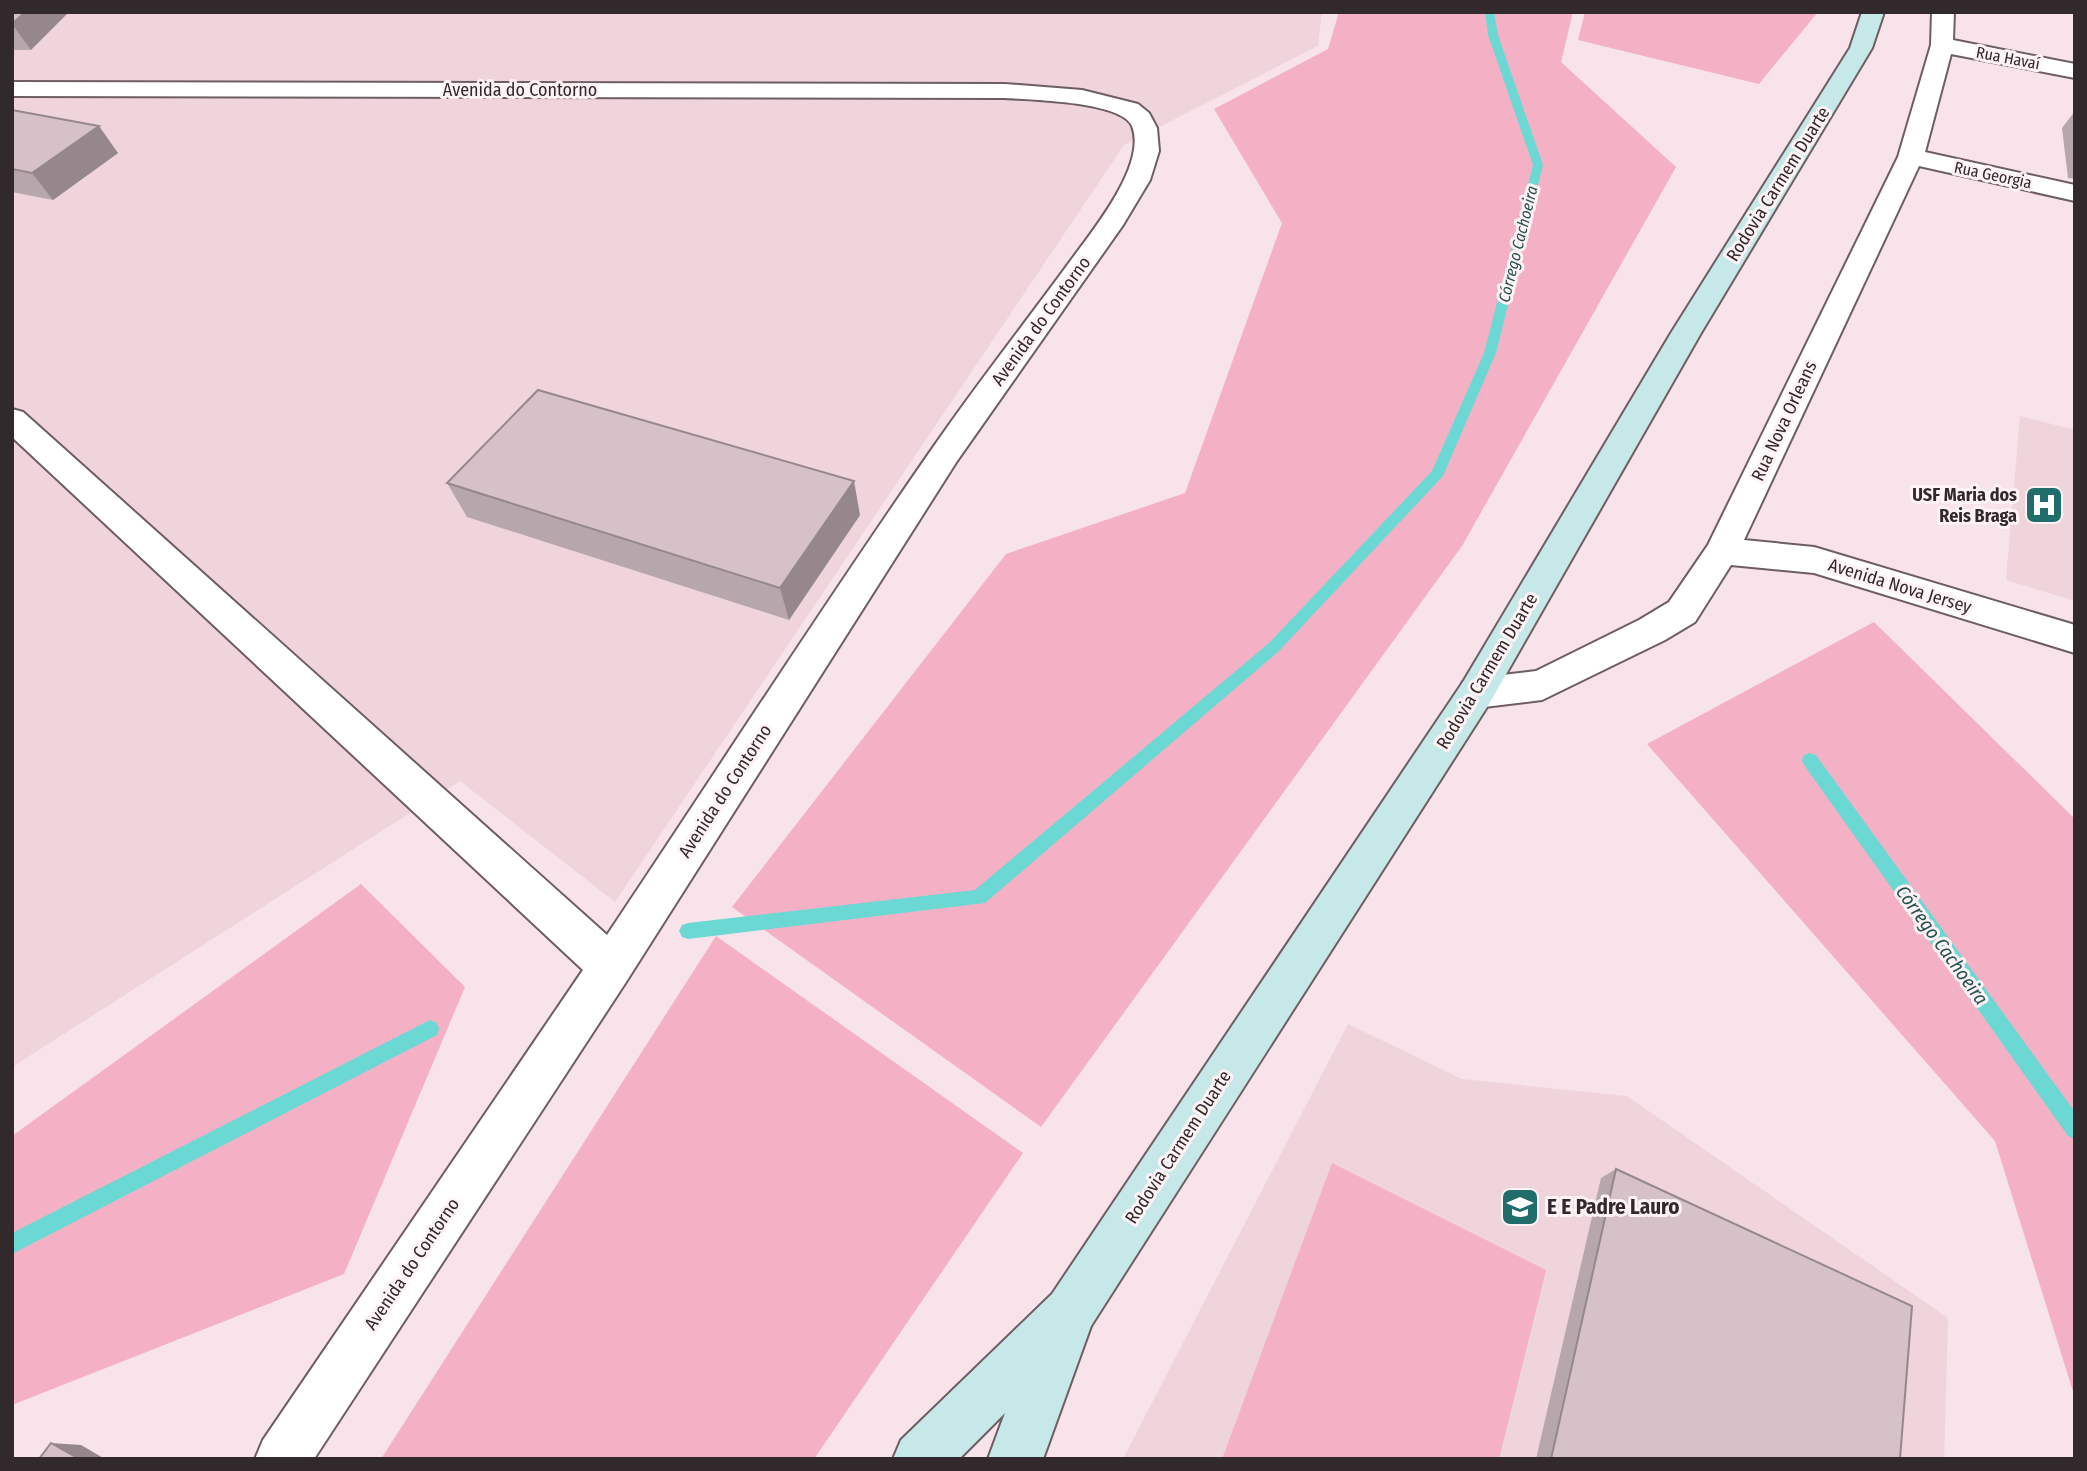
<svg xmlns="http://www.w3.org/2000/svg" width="2087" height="1471" font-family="'Fira Sans Condensed',sans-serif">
	<rect width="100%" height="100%" fill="#f7e3e9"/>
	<g fill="#efd4db">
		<path d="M12 12H1322L1318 46 1124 145 615 902 460 781 12 1067Z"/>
		<path d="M2020 416 2075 430V601L2006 580Z"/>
		<path d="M1348 1024 1462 1079 1627 1096 1948 1318 1944 1459H1123Z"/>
	</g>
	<g fill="#f4b1c6">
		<path d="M1339 12H1573L1561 62 1676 167 1462 546 1041 1127 732 907 1006 554 1185 493 1282 223 1214 109 1328 49Z"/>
		<path d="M1585 12H1818L1759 84 1578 40Z"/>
		<path d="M1874 622 2075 819V1398L1995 1141 1647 744Z"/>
		<path d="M361 884 465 987 344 1274 12 1405V1136Z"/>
		<path d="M716 936 1023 1153 814 1459H381Z"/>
		<path d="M1332 1163 1546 1270 1499 1459H1222Z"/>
	</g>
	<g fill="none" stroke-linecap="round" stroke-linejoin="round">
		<g fill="#6cd8d4" fill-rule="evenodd">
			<path d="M1485 12H1494L1498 35 1543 165 1496 353 1443 476 1279 651 985 903 688 939 682 937 679 931 682 925 688 923 975 890 1269 643 1432 471 1484 353 1533 165 1488 35Z"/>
			<path d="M1810 753 1816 755 2075 1112V1139L2068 1136 1804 765 1802 760 1804 755Z"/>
			<path d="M430 1020 437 1023 439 1029 437 1035 12 1254V1233Z"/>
		</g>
		<defs>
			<g id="street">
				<path d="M1932 12H1954L1953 40 2075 64V78L1951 54 1925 152 2075 185V201L1919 166 1744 540 1814 547 2075 625V653L1814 573 1731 565 1695 622 1665 640 1542 700 1476 708 1463 704 1457 693 1463 682 1476 678 1536 671 1639 620 1669 602 1708 545 1898 157 1931 45Z"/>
				<path d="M12 82 1005 84 1082 90 1138 104 1149 113 1157 128 1159 151 1150 180 1123 225 957 461 626 982 314 1459H255L263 1440 583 970 12 437V409L23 412 607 935C716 772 822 607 934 446 976 385 1022 327 1066 267 1088 236 1148 166 1132 126 1121 101 1030 100 1005 98L12 96Z"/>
			</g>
			<path id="secondary" d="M1862 12H1884L1872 48 1701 333 1489 704 1091 1326 1043 1459H988L1005 1413 959 1459H893L901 1440 1052 1294 1463 682 1671 333 1850 48Z"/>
		</defs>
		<use href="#street" stroke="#6e5d62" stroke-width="4"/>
		<use href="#secondary" stroke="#6e5d62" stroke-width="4"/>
		<use href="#street" fill="#fff" fill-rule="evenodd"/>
		<use href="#secondary" fill="#c7e8e8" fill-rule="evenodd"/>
	</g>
	<g fill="#b7a6ab">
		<path d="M12 12 31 50H12Z"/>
		<path d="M12 110 118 153 53 200 12 192Z"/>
		<path d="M2075 111V179L2068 178 2062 128Z"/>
		<path d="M447 483 860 515 789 620 467 517Z"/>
		<path d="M1616 1169 1900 1459H1536L1601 1178Z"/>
	</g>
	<g fill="#95878b">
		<path d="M25 12H69L31 50 12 24Z"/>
		<path d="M99 126 118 153 53 200 32 173Z"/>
		<path d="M854 481 860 515 789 620 780 588Z"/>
		<path d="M51 1443 81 1445 105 1459H79Z"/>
	</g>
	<g fill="#d5c1c7" stroke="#95878b" stroke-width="2">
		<path d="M12 12H25L12 24Z"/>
		<path d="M12 110 99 126 32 173 12 169Z"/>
		<path d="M538 390 854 481 780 588 447 483Z"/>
		<path d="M1616 1169 1912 1306 1900 1459H1551Z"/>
		<path d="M51 1443 79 1459H39Z"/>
	</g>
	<defs>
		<symbol id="hospital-square" viewBox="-11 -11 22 22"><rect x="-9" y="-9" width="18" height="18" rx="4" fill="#216d6b" stroke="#fff3f6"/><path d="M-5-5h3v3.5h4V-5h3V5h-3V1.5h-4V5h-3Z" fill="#fff"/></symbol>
		<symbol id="school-square" viewBox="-11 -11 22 22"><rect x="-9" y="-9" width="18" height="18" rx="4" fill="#216d6b" stroke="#fff3f6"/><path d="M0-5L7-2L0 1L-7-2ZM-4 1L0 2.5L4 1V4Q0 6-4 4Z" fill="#fff"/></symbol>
	</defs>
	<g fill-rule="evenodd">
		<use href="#hospital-square" x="2022" y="483" width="44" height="44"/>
		<use href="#school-square" x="1498" y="1185" width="44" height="44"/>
	</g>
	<g text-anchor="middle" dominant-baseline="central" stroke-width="6" stroke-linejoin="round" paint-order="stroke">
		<g font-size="16" fill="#31292b" stroke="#fff3f6">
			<text transform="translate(2008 58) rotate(11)">Rua Havaí</text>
			<text transform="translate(1993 175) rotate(12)">Rua Georgia</text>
		</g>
		<g font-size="16" font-style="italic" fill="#21514f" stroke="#fff3f6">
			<text transform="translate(1518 244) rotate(-76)">Córrego Cachoeira</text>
		</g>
		<g font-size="18" fill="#31292b" stroke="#fff3f6">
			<text x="520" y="90">Avenida do Contorno</text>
			<text transform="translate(1778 184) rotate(-58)">Rodovia Carmem Duarte</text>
			<text transform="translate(1041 321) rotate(-54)">Avenida do Contorno</text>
			<text transform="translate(1784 421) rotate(-65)">Rua Nova Orleans</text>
			<text transform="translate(1900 586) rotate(17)">Avenida Nova Jersey</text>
			<text transform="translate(1487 671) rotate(-59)">Rodovia Carmem Duarte</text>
			<text transform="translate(725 791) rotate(-57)">Avenida do Contorno</text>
			<text transform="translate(1178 1147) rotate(-57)">Rodovia Carmem Duarte</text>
			<text transform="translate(412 1264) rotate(-56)">Avenida do Contorno</text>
		</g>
		<g font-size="18" font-weight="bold" fill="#31292b" stroke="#fff3f6" text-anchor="end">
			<text x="2017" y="495">USF Maria dos<tspan x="2017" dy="21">Reis Braga</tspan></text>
		</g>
		<g font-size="19" font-style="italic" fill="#21514f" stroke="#fff3f6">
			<text transform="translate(1942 945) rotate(54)">Córrego Cachoeira</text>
		</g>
		<g font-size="21" font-weight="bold" fill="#31292b" stroke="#fff3f6" text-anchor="start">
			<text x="1547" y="1207">E E Padre Lauro</text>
		</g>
	</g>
	<rect width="2087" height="1471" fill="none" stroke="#31292b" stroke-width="28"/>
</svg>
